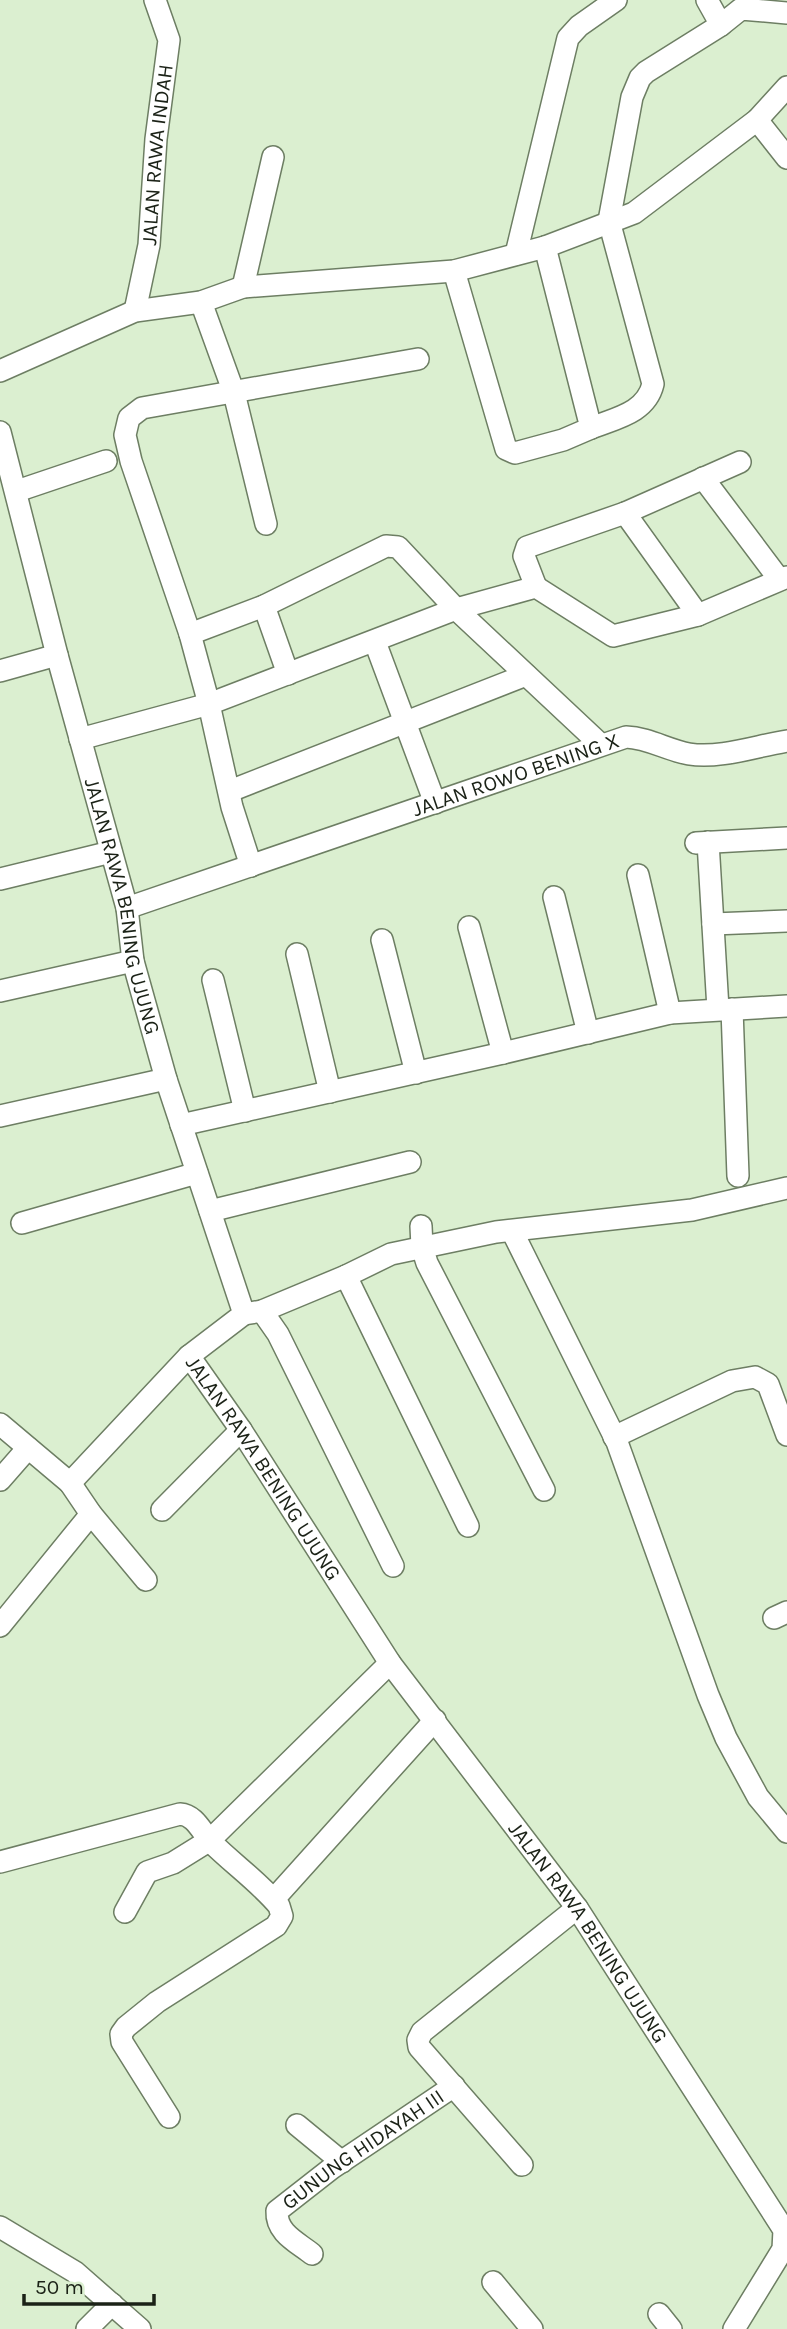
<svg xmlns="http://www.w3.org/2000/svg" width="787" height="2329" font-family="Karla,sans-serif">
	<rect width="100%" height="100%" fill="#dbefd0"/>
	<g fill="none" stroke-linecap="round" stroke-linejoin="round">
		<defs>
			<g id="minor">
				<path d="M707 0 721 25"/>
				<path d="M757 120 787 158"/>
				<path d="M516 254 568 38 579 26 616 0"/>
				<path d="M454 271 506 449 515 453 563 440 591 428 545 247"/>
				<path d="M243 287 273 157"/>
				<path d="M201 302 234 393 266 524"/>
				<path id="s1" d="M135 311 149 245 156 139 169 40 155 0"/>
				<path d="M0 371 135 311 201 302 243 287 454 271 545 247 634 213 757 120 787 87"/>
				<path d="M591 428C616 418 646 413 653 384L609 221 632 97 640 78 646 72 721 25 741 9 787 13"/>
				<path id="s2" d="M0 432 57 655 127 908 133 961 166 1079 244 1314 189 1356 241 1430 390 1663 577 1908 784 2230 783 2249 734 2329"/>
				<path d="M703 478 779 579"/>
				<path d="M17 491 106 461"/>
				<path d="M625 513 698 615"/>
				<path d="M536 587 524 556 527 547 625 513 740 462"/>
				<path d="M264 606 288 674"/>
				<path d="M190 634 264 606 386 546 398 547 456 609 600 744"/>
				<path d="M375 642 435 803"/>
				<path d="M0 671 57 655"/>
				<path d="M80 739 209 704 456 609 536 587 613 636 698 615 787 577"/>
				<path d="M230 791 526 675"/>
				<path d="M708 842 718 1009"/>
				<path d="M696 843 787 838"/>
				<path d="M251 866 232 807 209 704 190 634 131 461 125 435 129 418 142 408 418 359"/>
				<path d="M638 875 670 1013"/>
				<path d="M0 879 111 852"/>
				<path d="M554 897 588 1033"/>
				<path id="s3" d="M127 908 626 737C649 738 667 750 689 754 720 759 756 746 787 741"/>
				<path d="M713 924 787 921"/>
				<path d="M469 927 503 1053"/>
				<path d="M382 940 416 1073"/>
				<path d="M297 954 330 1092"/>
				<path d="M213 980 245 1111"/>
				<path d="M0 991 133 961"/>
				<path d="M732 1009 738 1176"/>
				<path d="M0 1116 166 1079"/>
				<path d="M181 1125 503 1053 670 1013 787 1006"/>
				<path d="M210 1211 410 1162"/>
				<path d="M22 1223 197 1173"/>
				<path d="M421 1226 422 1247 427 1263 544 1490"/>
				<path d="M512 1231 617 1442 708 1695 726 1738 758 1797 787 1832"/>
				<path d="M346 1276 468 1526"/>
				<path d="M262 1311 278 1334 393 1566"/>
				<path d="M244 1314 262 1311 346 1276 391 1254 496 1232 692 1210 787 1188"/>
				<path d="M0 1424 70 1483 189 1356"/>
				<path d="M614 1437 732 1381 755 1377 768 1384 787 1435"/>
				<path d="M0 1480 28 1448"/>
				<path d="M70 1483 91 1514 146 1580"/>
				<path d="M162 1510 241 1430"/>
				<path d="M774 1618 787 1612"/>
				<path d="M0 1626 91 1514"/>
				<path d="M0 1862 180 1814C195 1815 201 1831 211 1842 233 1864 259 1882 279 1906L282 1916 276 1926 157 2002 126 2027 121 2034 122 2042 169 2117"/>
				<path d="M274 1899 435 1720"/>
				<path d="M125 1912 147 1872 173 1863 210 1840 390 1663"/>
				<path d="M297 2125 342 2162"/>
				<path d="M522 2165 419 2047 418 2040 422 2032 577 1908"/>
				<path d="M0 2227 75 2272 140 2329"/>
				<path id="s4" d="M312 2254C297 2242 276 2233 277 2211L332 2168 454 2086"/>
				<path d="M493 2282 532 2329"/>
				<path d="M659 2314 671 2329"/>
				<path d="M87 2329 112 2304"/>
			</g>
		</defs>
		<use href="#minor" stroke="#6d7e63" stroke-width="24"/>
		<use href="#minor" stroke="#fff" stroke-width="21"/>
	</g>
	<g text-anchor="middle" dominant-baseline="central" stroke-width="5" stroke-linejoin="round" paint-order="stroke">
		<g font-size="21" fill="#1b2217" stroke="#dbefd0">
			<text stroke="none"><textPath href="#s1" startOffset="158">JALAN RAWA INDAH</textPath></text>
			<text stroke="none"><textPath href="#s3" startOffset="411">JALAN ROWO BENING X</textPath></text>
			<text stroke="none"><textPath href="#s2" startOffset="490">JALAN RAWA BENING UJUNG</textPath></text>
			<text stroke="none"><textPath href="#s2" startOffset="1120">JALAN RAWA BENING UJUNG</textPath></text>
			<text stroke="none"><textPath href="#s2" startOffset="1687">JALAN RAWA BENING UJUNG</textPath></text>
			<text stroke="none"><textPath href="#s4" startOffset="164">GUNUNG HIDAYAH III</textPath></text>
		</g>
	</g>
	<path d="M24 2294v10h130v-10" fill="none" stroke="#1b2217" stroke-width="3.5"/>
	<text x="35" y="2294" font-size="21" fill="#1b2217" stroke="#dbefd0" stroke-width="5" paint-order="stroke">50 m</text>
</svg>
